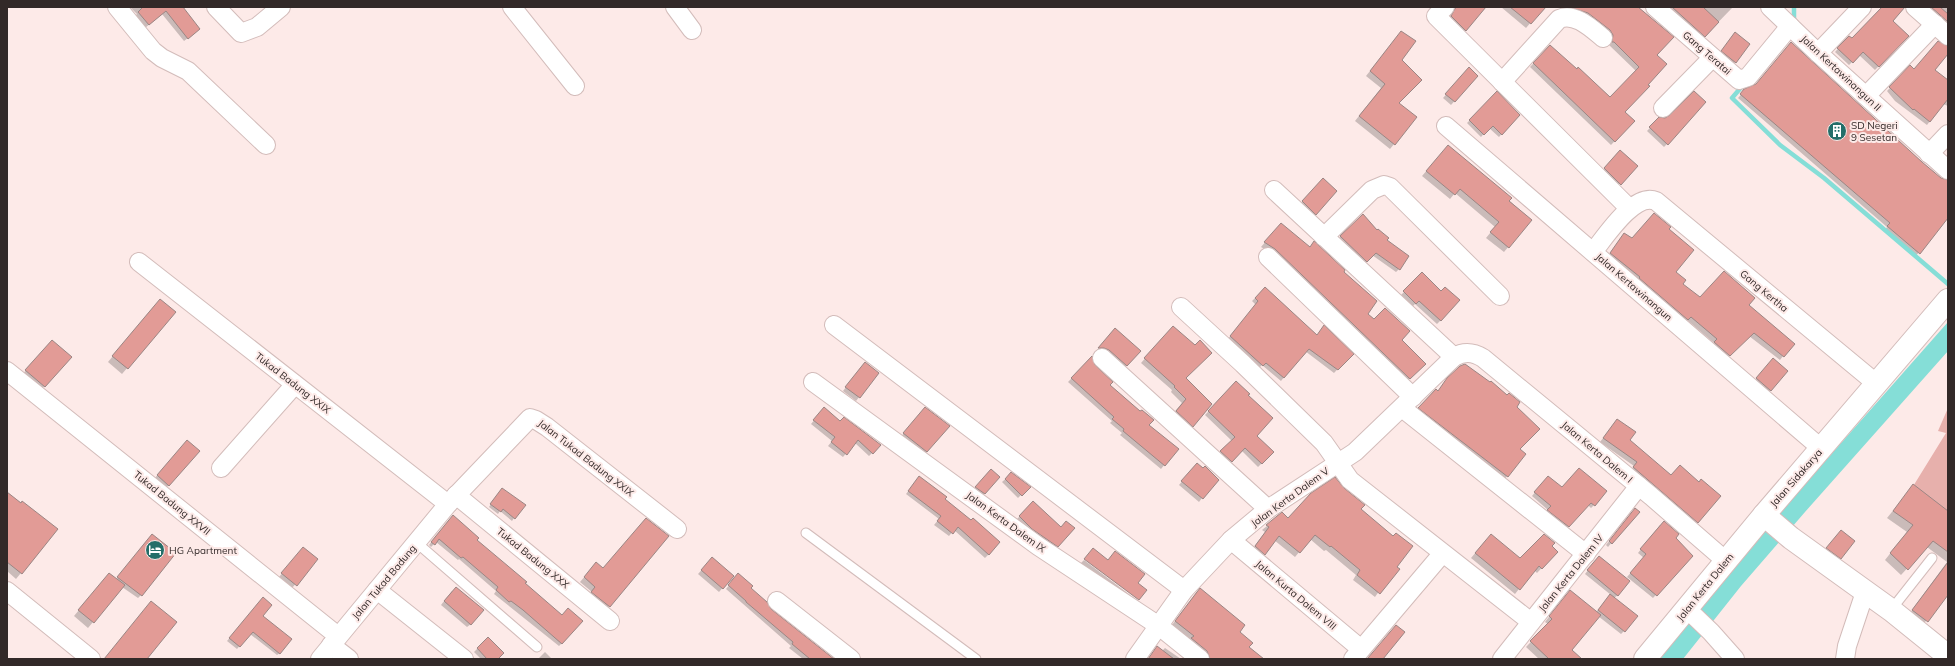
<svg xmlns="http://www.w3.org/2000/svg" width="1955" height="666" font-family="Mulish,sans-serif">
	<rect width="100%" height="100%" fill="#fdeae8"/>
	<path fill="#e7b0ac" d="M1948 408V512L1912 488 1946 433 1938 431Z"/>
	<path fill="#85ded7" d="M1948 322V351L1805 512 1741 586 1683 659H1654L1752 544Z"/>
	<g fill="#0003">
		<path d="M130 7H185L183 9 196 32 184 41 162 14 145 28 135 16 137 14Z"/>
		<path d="M1456 7H1485L1461 35 1447 21Z"/>
		<path d="M1501 7H1542L1543 8 1526 28Z"/>
		<path d="M1564 7H1636L1656 55 1624 112 1634 121 1611 145 1530 67 1546 50 1610 99 1636 71 1609 45 1610 39Z"/>
		<path d="M1673 7H1733L1701 40 1669 12Z"/>
		<path d="M1883 7H1904L1892 22 1908 36 1875 70 1859 55 1849 65 1835 52 1849 37 1852 40Z"/>
		<path d="M1924 7H1948V28Z"/>
		<path d="M1401 32 1397 103 1416 117 1390 149 1355 121 1381 88 1366 76Z"/>
		<path d="M1732 37 1749 44 1732 66 1719 54Z"/>
		<path d="M1948 47V53L1933 70 1948 81V106L1943 104 1927 125 1895 101 1887 91 1910 67 1914 70Z"/>
		<path d="M1466 72 1477 76 1451 105 1443 98Z"/>
		<path d="M1756 85 1921 163 1941 179 1948 181V212L1944 222 1915 257 1885 230 1887 227 1738 98 1745 90Z"/>
		<path d="M1497 93 1519 115 1499 137 1489 128 1481 137 1467 123Z"/>
		<path d="M1659 118 1667 144 1664 147 1647 131Z"/>
		<path d="M1448 146 1531 220 1504 252 1486 238 1495 227 1455 193 1450 199 1422 176Z"/>
		<path d="M1617 155 1636 166 1617 187 1601 172Z"/>
		<path d="M1323 180 1316 214 1312 217 1299 205Z"/>
		<path d="M1363 215 1386 240 1399 269 1396 272 1372 255 1363 265 1337 240Z"/>
		<path d="M1277 228 1309 248 1314 243 1342 272 1367 314 1401 340 1424 364 1405 383 1271 253 1261 247Z"/>
		<path d="M1668 230 1675 272 1681 284 1700 298 1748 305 1783 356 1780 360 1749 336 1726 359 1711 346 1714 343 1687 320 1684 323 1607 257 1624 234 1632 239Z"/>
		<path d="M1422 274 1441 320 1437 324 1415 304 1412 307 1401 295Z"/>
		<path d="M1265 288 1317 336 1321 330 1352 354 1334 373 1305 351 1281 381 1262 365 1259 368 1227 340 1256 305 1252 301Z"/>
		<path d="M155 305 175 312 122 374 108 362Z"/>
		<path d="M1169 331 1185 378 1193 426 1189 430 1172 415 1182 403 1171 392 1172 390 1141 363Z"/>
		<path d="M1112 333 1139 351 1123 369 1100 351H1096Z"/>
		<path d="M47 346 70 357 39 392 21 376Z"/>
		<path d="M1091 358 1094 366 1108 386 1148 425 1177 449 1161 469 1120 435 1122 433 1110 423 1112 421 1068 382Z"/>
		<path d="M1770 363 1787 371 1767 394 1753 382Z"/>
		<path d="M861 367 878 373 856 401 843 391Z"/>
		<path d="M1236 382 1247 396 1256 436 1273 452 1258 467 1242 451 1228 464 1218 455 1232 441 1205 415Z"/>
		<path d="M1436 390 1516 407 1519 450 1525 454 1504 480 1416 411Z"/>
		<path d="M821 412 840 422 880 445 869 456 855 443 843 457 828 446 832 441 811 424Z"/>
		<path d="M920 414 927 452 922 457 899 439Z"/>
		<path d="M1617 420 1628 441 1697 522 1693 526 1630 471 1634 466 1600 442Z"/>
		<path d="M184 445 169 485 165 489 154 479Z"/>
		<path d="M1194 467 1202 498 1199 502 1179 485Z"/>
		<path d="M1576 472 1594 505 1591 508 1588 505 1565 530 1545 514 1548 510 1532 496 1545 480 1562 489Z"/>
		<path d="M988 473 999 477 981 497 973 491Z"/>
		<path d="M1011 474 1029 487 1018 498 1002 482Z"/>
		<path d="M916 481 944 499 989 554 985 558 954 530 949 536 934 525 939 519 906 494Z"/>
		<path d="M1913 486 1948 512V593L1921 627 1907 617 1947 562 1927 547 1901 575 1885 560 1907 532 1887 518Z"/>
		<path d="M500 491 514 518 512 521 500 511 498 514 489 507Z"/>
		<path d="M7 493 56 530 16 579 7 571V565L10 561 7 558Z"/>
		<path d="M1033 503 1060 528 1057 546 1054 549 1016 520Z"/>
		<path d="M1360 510 1396 567 1375 597 1353 580 1356 575 1326 550 1324 551 1310 539 1295 557 1274 540 1260 558 1251 551 1265 532 1262 530 1282 514 1288 519Z"/>
		<path d="M1632 512H1638L1608 547 1606 545Z"/>
		<path d="M450 519 562 616V643L559 646 494 594 496 591 459 559 458 560 436 542 431 547 429 545Z"/>
		<path d="M1660 525 1692 556 1653 598 1627 577 1644 558 1638 553Z"/>
		<path d="M1838 534 1840 558 1837 561 1824 552Z"/>
		<path d="M668 536 605 611 588 597 592 592 580 582 592 568 603 569Z"/>
		<path d="M149 539 141 595 138 598 122 587 88 628 74 616 109 574 116 580Z"/>
		<path d="M1486 540 1520 559 1551 546 1557 552 1537 573 1534 570 1515 594 1471 558Z"/>
		<path d="M300 552 317 559 292 588 279 577Z"/>
		<path d="M1084 560 1138 601 1134 604 1080 564Z"/>
		<path d="M1596 560 1618 595 1614 598 1624 631 1621 634 1598 616 1571 650 1578 659H1539L1526 647 1548 624 1545 622 1565 596 1596 612 1611 595 1585 574Z"/>
		<path d="M709 562 733 576 719 592 698 574Z"/>
		<path d="M735 578 750 589 770 610 832 659H803L789 648 791 646 726 589Z"/>
		<path d="M452 591 471 624 467 627 441 605Z"/>
		<path d="M1196 593 1238 632 1248 647 1262 659H1206L1188 643 1191 640 1172 625Z"/>
		<path d="M261 600V616L280 653 277 655 250 634 237 649 227 641Z"/>
		<path d="M488 638 497 659H481L474 652Z"/>
		<path d="M1157 647 1162 651 1165 648 1181 659H1148Z"/>
		<path d="M545 652 552 659H538Z"/>
	</g>
	<g fill="none" stroke-linecap="round" stroke-linejoin="round">
		<g stroke="#85ded7" stroke-width="4.5">
			<path d="M1794 23V7"/>
			<path d="M1744 84 1732 98 1780 145 1824 178 1948 284"/>
		</g>
	</g>
	<g fill="#e29b96" stroke="#9b8684">
		<path d="M143 7H183L200 29 188 39 166 11 149 25 138 12Z"/>
		<path d="M1456 7H1486L1466 31 1451 16Z"/>
		<path d="M1510 7H1546L1531 24Z"/>
		<path d="M1569 7H1638L1674 37 1657 55 1667 64 1648 85 1650 86 1625 112 1635 121 1615 142 1533 63 1550 45 1577 69 1578 67 1610 97 1639 67 1614 42H1612L1613 35 1610 30 1588 13Z"/>
		<path d="M1672 7H1703L1719 22 1705 37Z"/>
		<path d="M1882 7H1905L1893 21 1909 36 1879 67 1863 52 1853 63 1837 48 1849 36 1852 38Z"/>
		<path d="M1931 7H1940L1948 14V22Z"/>
		<path d="M1401 31 1416 41 1402 60 1422 80 1399 103 1417 117 1395 145 1359 116 1385 84 1370 71Z"/>
		<path d="M1735 32 1750 44 1736 63 1721 51Z"/>
		<path d="M1938 41 1948 46V54L1935 70 1948 80V99L1930 122 1914 109 1913 110 1889 87 1910 65 1914 69Z"/>
		<path d="M1791 42 1922 162 1941 178 1948 180V218L1920 254 1887 226 1890 223 1740 94 1744 89 1756 84Z"/>
		<path d="M1469 67 1478 76 1455 102 1445 94Z"/>
		<path d="M1497 91 1520 115 1502 135 1493 126 1484 135 1469 120Z"/>
		<path d="M1694 91 1706 102 1668 145 1649 127 1659 117 1665 118 1670 115Z"/>
		<path d="M1448 145 1512 198 1509 201 1532 220 1509 248 1490 232 1499 222 1460 189 1455 195 1426 171Z"/>
		<path d="M1620 150 1638 166 1621 185 1604 168Z"/>
		<path d="M1323 178 1337 191 1316 215 1302 201Z"/>
		<path d="M1654 213 1671 227 1669 229 1694 250 1676 272 1686 280 1683 284 1700 297 1724 271 1755 298 1749 305 1795 344 1784 357 1754 333 1730 356 1714 342 1717 339 1691 317 1688 320 1639 278 1640 277 1610 253 1624 233 1632 238Z"/>
		<path d="M1363 214 1377 230 1378 229 1389 238 1387 240 1409 256 1400 270 1376 253 1367 262 1340 236Z"/>
		<path d="M1281 223 1310 247 1314 241 1345 270 1344 272 1377 301 1368 314 1374 319 1385 308 1410 331 1402 340 1426 364 1410 379 1275 249 1264 242Z"/>
		<path d="M1422 272 1441 291 1445 287 1460 300 1441 321 1419 301 1416 304 1403 291Z"/>
		<path d="M1265 287 1317 335 1324 325 1354 354 1338 370 1309 349 1284 378 1266 363 1263 366 1230 336 1258 301 1255 298Z"/>
		<path d="M160 299 176 312 128 369 112 356Z"/>
		<path d="M1173 326 1195 345 1200 340 1212 353 1186 378 1212 404 1193 427 1176 411 1186 399 1174 387 1175 386 1144 358Z"/>
		<path d="M1115 328 1141 351 1127 366 1109 350 1104 348H1098Z"/>
		<path d="M52 340 72 357 45 387 25 370Z"/>
		<path d="M1092 356 1095 365 1113 382 1110 385 1140 411 1142 410 1154 420 1149 425 1179 449 1165 466 1123 431 1124 429 1112 419 1114 417 1071 378Z"/>
		<path d="M1773 358 1788 371 1771 391 1756 378Z"/>
		<path d="M865 362 879 373 860 398 845 387Z"/>
		<path d="M1465 364 1490 382 1491 381 1507 395 1509 393 1520 402 1517 407 1540 429 1520 449 1526 454 1508 477 1418 408 1436 389 1438 391 1447 378 1460 366Z"/>
		<path d="M1236 381 1250 394 1248 395 1273 418 1257 436 1274 452 1262 464 1245 448 1232 462 1220 451 1235 437 1208 411Z"/>
		<path d="M824 407 840 421 844 417 881 445 873 454 858 440 847 455 831 442 835 437 813 420Z"/>
		<path d="M925 407 950 426 927 452 903 433Z"/>
		<path d="M1617 419 1636 432 1630 440 1671 475 1680 465 1699 482 1701 479 1721 496 1698 523 1633 467 1637 462 1603 438Z"/>
		<path d="M187 440 200 451 169 486 157 475Z"/>
		<path d="M1197 463 1203 468 1205 466 1219 480 1203 499 1181 481Z"/>
		<path d="M1579 468 1607 491 1595 506 1591 503 1569 527 1547 510 1551 506 1534 492 1548 476 1562 487Z"/>
		<path d="M991 469 1000 477 985 494 975 487Z"/>
		<path d="M1011 472 1031 487 1022 496 1005 479Z"/>
		<path d="M919 476 947 497 945 499 971 520 973 518 1000 542 989 555 958 527 953 534 937 521 941 516 908 491Z"/>
		<path d="M1335 477 1344 488 1365 505 1361 509 1393 536 1396 533 1413 546 1397 567 1400 569 1380 594 1357 575 1360 570 1331 546 1330 547 1315 535 1300 553 1279 536 1265 555 1255 546 1269 527 1266 525 1282 512 1288 518 1311 493Z"/>
		<path d="M1913 484 1948 511V552L1933 541 1908 570 1890 553 1913 525 1893 511Z"/>
		<path d="M502 488 526 505 515 519 503 509 501 512 490 504Z"/>
		<path d="M7 492 21 503 22 501 58 529 22 574 7 562Z"/>
		<path d="M1033 501 1061 527 1066 521 1075 528 1058 547 1032 529 1019 516Z"/>
		<path d="M1635 508 1640 512 1612 544 1609 541Z"/>
		<path d="M453 515 479 538 477 540 527 582 525 583 562 615 568 608 583 621 562 644 523 610 511 601 509 602 496 590 498 587 463 557 461 558 439 539 435 545 431 542Z"/>
		<path d="M646 518 669 536 610 607 591 592 595 587 584 577 596 562 603 568Z"/>
		<path d="M1664 521 1679 534 1676 538 1693 556 1657 596 1630 573 1646 554 1640 549Z"/>
		<path d="M1841 530 1855 541 1841 559 1826 548Z"/>
		<path d="M152 534 176 553 142 596 117 577Z"/>
		<path d="M1491 534 1520 558 1544 534 1555 543 1552 546 1558 552 1542 569 1539 566 1520 590 1475 553Z"/>
		<path d="M303 547 318 559 297 586 281 573Z"/>
		<path d="M1093 548 1108 560 1115 551 1145 574 1138 583 1147 590 1139 600 1084 559Z"/>
		<path d="M1599 556 1630 581 1618 596 1587 570Z"/>
		<path d="M712 557 734 576 723 589 701 570Z"/>
		<path d="M1948 562V595L1928 622 1912 610Z"/>
		<path d="M109 573 125 585 94 623 78 610Z"/>
		<path d="M738 573 753 586 751 588 767 602 771 609 834 659H810L792 644 793 642 746 602V601L728 585Z"/>
		<path d="M456 587 484 610 471 625 444 601Z"/>
		<path d="M1200 588 1245 625 1240 632 1253 643 1249 647 1264 659H1210L1207 651 1191 638 1194 636 1175 621Z"/>
		<path d="M1570 590 1601 615 1572 650 1582 659H1549L1530 641 1552 619 1549 616Z"/>
		<path d="M1610 594 1638 616 1625 632 1598 610Z"/>
		<path d="M263 597 272 605 263 616 292 639 280 654 253 632 240 647 229 638Z"/>
		<path d="M151 601 177 622 147 659H104Z"/>
		<path d="M1396 625 1405 632 1383 659H1367Z"/>
		<path d="M488 637 504 653 498 659H487L477 648Z"/>
		<path d="M1157 646 1174 659H1148Z"/>
	</g>
	<g fill="none" stroke-linecap="round" stroke-linejoin="round">
		<defs>
			<g id="service">
				<path d="M806 533 976 659"/>
				<path d="M417 543 537 647"/>
				<path d="M1891 610 1932 558"/>
			</g>
			<g id="minor">
				<path d="M117 7 153 51 162 58 188 71 266 145"/>
				<path d="M216 7 241 33 257 27 281 7"/>
				<path d="M512 7 575 86"/>
				<path d="M675 7 692 30"/>
				<path d="M1445 7 1436 16 1629 208"/>
				<path d="M1655 7 1739 80 1748 77 1790 26"/>
				<path d="M1770 7 1818 53 1948 170"/>
				<path d="M1915 7 1948 36"/>
				<path d="M1818 53 1862 7"/>
				<path d="M1502 82 1559 19C1575 12 1592 29 1603 38"/>
				<path d="M1866 96 1935 24"/>
				<path d="M1663 108 1712 58"/>
				<path d="M1446 126 1822 449"/>
				<path d="M1929 154 1948 134"/>
				<path d="M1274 190 1454 357"/>
				<path d="M1324 237 1372 190 1384 185 1390 187 1500 296"/>
				<path d="M1593 252C1606 236 1634 192 1656 201L1877 384"/>
				<path d="M1268 257 1413 397"/>
				<path d="M139 262 448 504"/>
				<path d="M1181 307 1243 364 1324 443 1350 480 1531 622"/>
				<path d="M834 325 1184 590"/>
				<path d="M1102 358 1268 509"/>
				<path d="M7 371 338 636"/>
				<path d="M813 382 1038 546 1159 626 1200 659"/>
				<path d="M1402 408 1586 554"/>
				<path d="M221 468 290 390 293 383"/>
				<path d="M456 495 610 621"/>
				<path d="M1231 540 1361 649"/>
				<path d="M377 590 464 659"/>
				<path d="M7 591 91 659"/>
				<path d="M777 601 851 659"/>
				<path d="M1687 609 1711 632 1735 659"/>
				<path d="M331 645 349 659"/>
				<path d="M320 659 448 504 530 418 536 420 547 427 677 529"/>
				<path d="M1135 659 1184 590 1231 540 1268 509 1355 452 1454 357C1464 351 1473 352 1483 358L1651 496 1726 561"/>
				<path d="M1353 659 1442 554"/>
				<path d="M1502 659 1639 486"/>
				<path d="M1845 659 1847 646 1865 592"/>
			</g>
			<g id="tertiary">
				<path d="M1764 515 1791 538 1891 610 1948 656"/>
				<path d="M1645 659 1764 515 1948 300"/>
			</g>
		</defs>
		<use href="#service" stroke="#d3bcba" stroke-width="11"/>
		<use href="#minor" stroke="#d3bcba" stroke-width="20"/>
		<use href="#tertiary" stroke="#d3bcba" stroke-width="24"/>
		<use href="#service" stroke="#fff" stroke-width="9"/>
		<use href="#minor" stroke="#fff" stroke-width="18"/>
		<use href="#tertiary" stroke="#fff" stroke-width="22"/>
	</g>
	<defs>
		<symbol id="building-disc" viewBox="-11 -11 22 22"><circle r="9.5" fill="#246e69" stroke="#fdeae8"/><path d="M-4-6H4V6H1V3H-1V6H-4ZM-2.5-4.3h1.7v1.8h-1.7ZM.8-4.3h1.7v1.8H.8ZM-2.5-1h1.7V.8h-1.7ZM.8-1h1.7V.8H.8Z" fill="#fff"/></symbol>
		<symbol id="hotel-disc" viewBox="-11 -11 22 22"><circle r="9.5" fill="#246e69" stroke="#fdeae8"/><path d="M-6-4.5h1.5V1H6V5H4.5V3h-9V5H-6ZM-4 0a1.8 1.8 0 1 1 3.6 0ZM.5 0V-2.5h3Q6-2.5 6 0Z" fill="#fff"/></symbol>
	</defs>
	<g fill-rule="evenodd">
		<use href="#building-disc" x="1826" y="120" width="22" height="22"/>
		<use href="#hotel-disc" x="144" y="539" width="22" height="22"/>
	</g>
	<g text-anchor="middle" dominant-baseline="central" stroke-width="4" stroke-linejoin="round" paint-order="stroke">
		<g font-size="10" fill="#322928" stroke="#fdeae8">
			<text transform="translate(1707 53) rotate(41)">Gang Teratai</text>
			<text transform="translate(1841 73) rotate(43)">Jalan Kertawinangun II</text>
			<text transform="translate(1634 287) rotate(41)">Jalan Kertawinangun</text>
			<text transform="translate(1764 291) rotate(40)">Gang Kertha</text>
			<text transform="translate(293 383) rotate(38)">Tukad Badung XXIX</text>
			<text transform="translate(1597 452) rotate(40)">Jalan Kerta Dalem I</text>
			<text transform="translate(586 458) rotate(38)">Jalan Tukad Badung XXIX</text>
			<text transform="translate(1796 478) rotate(-49)">Jalan Sidakarya</text>
			<text transform="translate(1290 497) rotate(-36)">Jalan Kerta Dalem V</text>
			<text transform="translate(172 503) rotate(39)">Tukad Badung XXVII</text>
			<text transform="translate(1006 522) rotate(36)">Jalan Kerta Dalem IX</text>
			<text transform="translate(533 558) rotate(39)">Tukad Badung XXX</text>
			<text transform="translate(1571 573) rotate(-51)">Jalan Kerta Dalem IV</text>
			<text transform="translate(384 582) rotate(-50)">Jalan Tukad Badung</text>
			<text transform="translate(1705 587) rotate(-51)">Jalan Kerta Dalem</text>
			<text transform="translate(1296 595) rotate(40)">Jalan Kurta Dalem VIII</text>
		</g>
		<g font-size="10" fill="#322928" stroke="#fdeae8" text-anchor="start">
			<text x="1851" y="125">SD Negeri<tspan x="1851" dy="12">9 Sesetan</tspan></text>
			<text x="169" y="550">HG Apartment</text>
		</g>
	</g>
	<rect width="1955" height="666" fill="none" stroke="#322928" stroke-width="16"/>
</svg>
